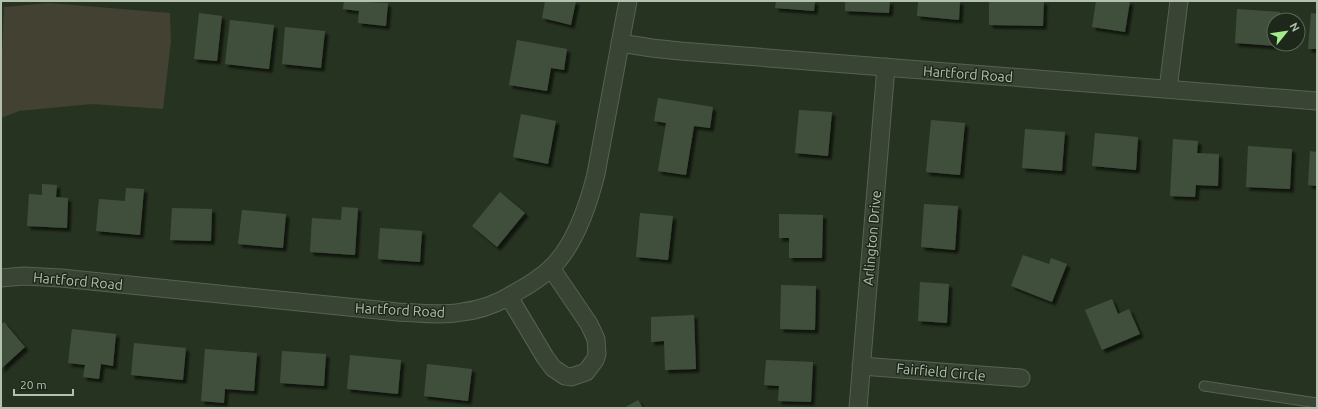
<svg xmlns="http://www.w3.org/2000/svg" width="1318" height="409" font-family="Ubuntu,sans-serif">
	<defs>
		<filter id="shadow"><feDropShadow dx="3.5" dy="3.5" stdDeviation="1" flood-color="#0009"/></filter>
	</defs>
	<rect width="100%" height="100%" fill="#273321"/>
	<path fill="#434131" d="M49 3 170 13 171 41 163 109 92 104 19 111 1 118V77L4 7Z"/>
	<g fill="#41503b" filter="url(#shadow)">
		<path d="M344 1 388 3 386 26 358 23 359 11 343 9Z"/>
		<path d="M545 1H576L571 25 542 18Z"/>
		<path d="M776 1H815L814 11 775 8Z"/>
		<path d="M845 1H890L889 13 845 11Z"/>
		<path d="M918 1H960L959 20 917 16Z"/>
		<path d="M989 1H1044L1043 26 989 25Z"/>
		<path d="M1096 1H1130L1125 32 1092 27Z"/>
		<path d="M1237 9 1280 12V20H1274V44H1279L1278 46 1235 43Z"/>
		<path d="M199 13 222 16 217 61 194 59Z"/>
		<path d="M1311 13 1317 14V49H1308Z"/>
		<path d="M230 20 274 25 269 69 225 64Z"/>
		<path d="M285 27 325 31 321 68 282 64Z"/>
		<path d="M517 40 567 49 564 70 551 68 547 91 509 85Z"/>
		<path d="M658 98 713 107 710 128 694 126 686 175 658 171 666 123 654 121Z"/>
		<path d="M799 110 832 112 828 156 795 153Z"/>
		<path d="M521 114 556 121 548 164 513 157Z"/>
		<path d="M931 120 965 123 960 175 926 172Z"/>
		<path d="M1025 129 1065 132 1062 171 1022 168Z"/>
		<path d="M1095 133 1138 137 1136 170 1092 166Z"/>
		<path d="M1173 139 1198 141 1197 153 1219 154 1218 186 1196 185 1195 197 1170 196Z"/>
		<path d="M1248 146 1292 149 1290 189 1246 187Z"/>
		<path d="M1310 151 1317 152V186L1308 185Z"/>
		<path d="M42 184 57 185 56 197 68 198 67 228 27 226 29 194 42 195Z"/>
		<path d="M126 188 144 189 140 235 96 231 99 199 125 201Z"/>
		<path d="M500 192 525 213 497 247 472 226Z"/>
		<path d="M924 204 958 206 955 250 921 247Z"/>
		<path d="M342 207 358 208 355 255 310 252 312 218 341 220Z"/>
		<path d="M172 208 212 209 211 241 170 240Z"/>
		<path d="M242 210 286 214 283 248 238 244Z"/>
		<path d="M640 213 673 216 668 260 636 257Z"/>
		<path d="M779 214 823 215 822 258H789V238H779Z"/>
		<path d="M380 228 422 231 420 262 378 259Z"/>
		<path d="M1023 255 1049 264 1051 258 1067 264 1052 302 1011 286Z"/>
		<path d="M920 282 949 284 947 323 918 321Z"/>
		<path d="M781 285 816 286 815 330 780 329Z"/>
		<path d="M1112 299 1118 314 1129 309 1140 334 1102 350 1085 310Z"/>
		<path d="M694 315 696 369 665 370 664 341 651 342V317Z"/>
		<path d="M4 322 25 347 1 369V325Z"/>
		<path d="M72 329 116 334 113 366 101 364 99 379 83 377 85 365 68 363Z"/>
		<path d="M134 343 186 348 183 380 131 375Z"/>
		<path d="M205 349 257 353 254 391 225 389 224 403 201 401Z"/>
		<path d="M282 351 326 354 324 386 280 383Z"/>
		<path d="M350 355 401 360 398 394 347 389Z"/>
		<path d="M766 360 813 362 811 402 778 401 779 386 764 385Z"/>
		<path d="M427 364 472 369 468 401 424 396Z"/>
		<path d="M638 400 643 408H624Z"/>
	</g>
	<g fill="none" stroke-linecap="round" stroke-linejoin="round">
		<defs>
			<path id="service" d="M1204 386 1317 403"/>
			<g id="minor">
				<path d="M620 43 652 48 680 51 1317 101"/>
				<path d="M1168 89 1179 1"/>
				<path d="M1 278 24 276 61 278 398 312C419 313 441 316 462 312 482 310 501 302 518 291 529 285 541 277 550 269 575 246 588 206 596 174L628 1"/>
				<path d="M509 297 545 357 553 368 565 376 571 377 586 372 595 360 597 354 596 339 589 324 551 268"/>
				<path d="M861 366 1021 378"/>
				<path d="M858 408 886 67"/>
			</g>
		</defs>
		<use href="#service" stroke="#566252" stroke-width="11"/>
		<use href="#minor" stroke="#566252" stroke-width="19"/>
		<use href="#service" stroke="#394434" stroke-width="9"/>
		<use href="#minor" stroke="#394434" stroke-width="17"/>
	</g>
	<g text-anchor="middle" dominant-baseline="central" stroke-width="3" stroke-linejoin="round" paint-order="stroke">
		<g font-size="14" fill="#b3c1af" stroke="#1e281a">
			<text transform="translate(968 74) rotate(4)">Hartford Road</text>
			<text transform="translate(872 238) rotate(-85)">Arlington Drive</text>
			<text transform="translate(78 281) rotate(5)">Hartford Road</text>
			<text transform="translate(400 310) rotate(3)">Hartford Road</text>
			<text transform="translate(941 372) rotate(5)">Fairfield Circle</text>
		</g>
	</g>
	<rect width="1318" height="409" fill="none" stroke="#b3c1af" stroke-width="4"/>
	<g transform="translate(1286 32) rotate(60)"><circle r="19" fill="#1e281a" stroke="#5a6556"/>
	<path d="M0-3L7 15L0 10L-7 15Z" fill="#a4e98b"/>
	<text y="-6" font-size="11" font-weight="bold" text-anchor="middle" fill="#b3c1af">N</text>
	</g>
	<path d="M14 389v6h59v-6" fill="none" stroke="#b3c1af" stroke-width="2"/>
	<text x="20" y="389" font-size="12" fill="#b3c1af" stroke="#1e281a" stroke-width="3" paint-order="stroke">20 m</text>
</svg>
